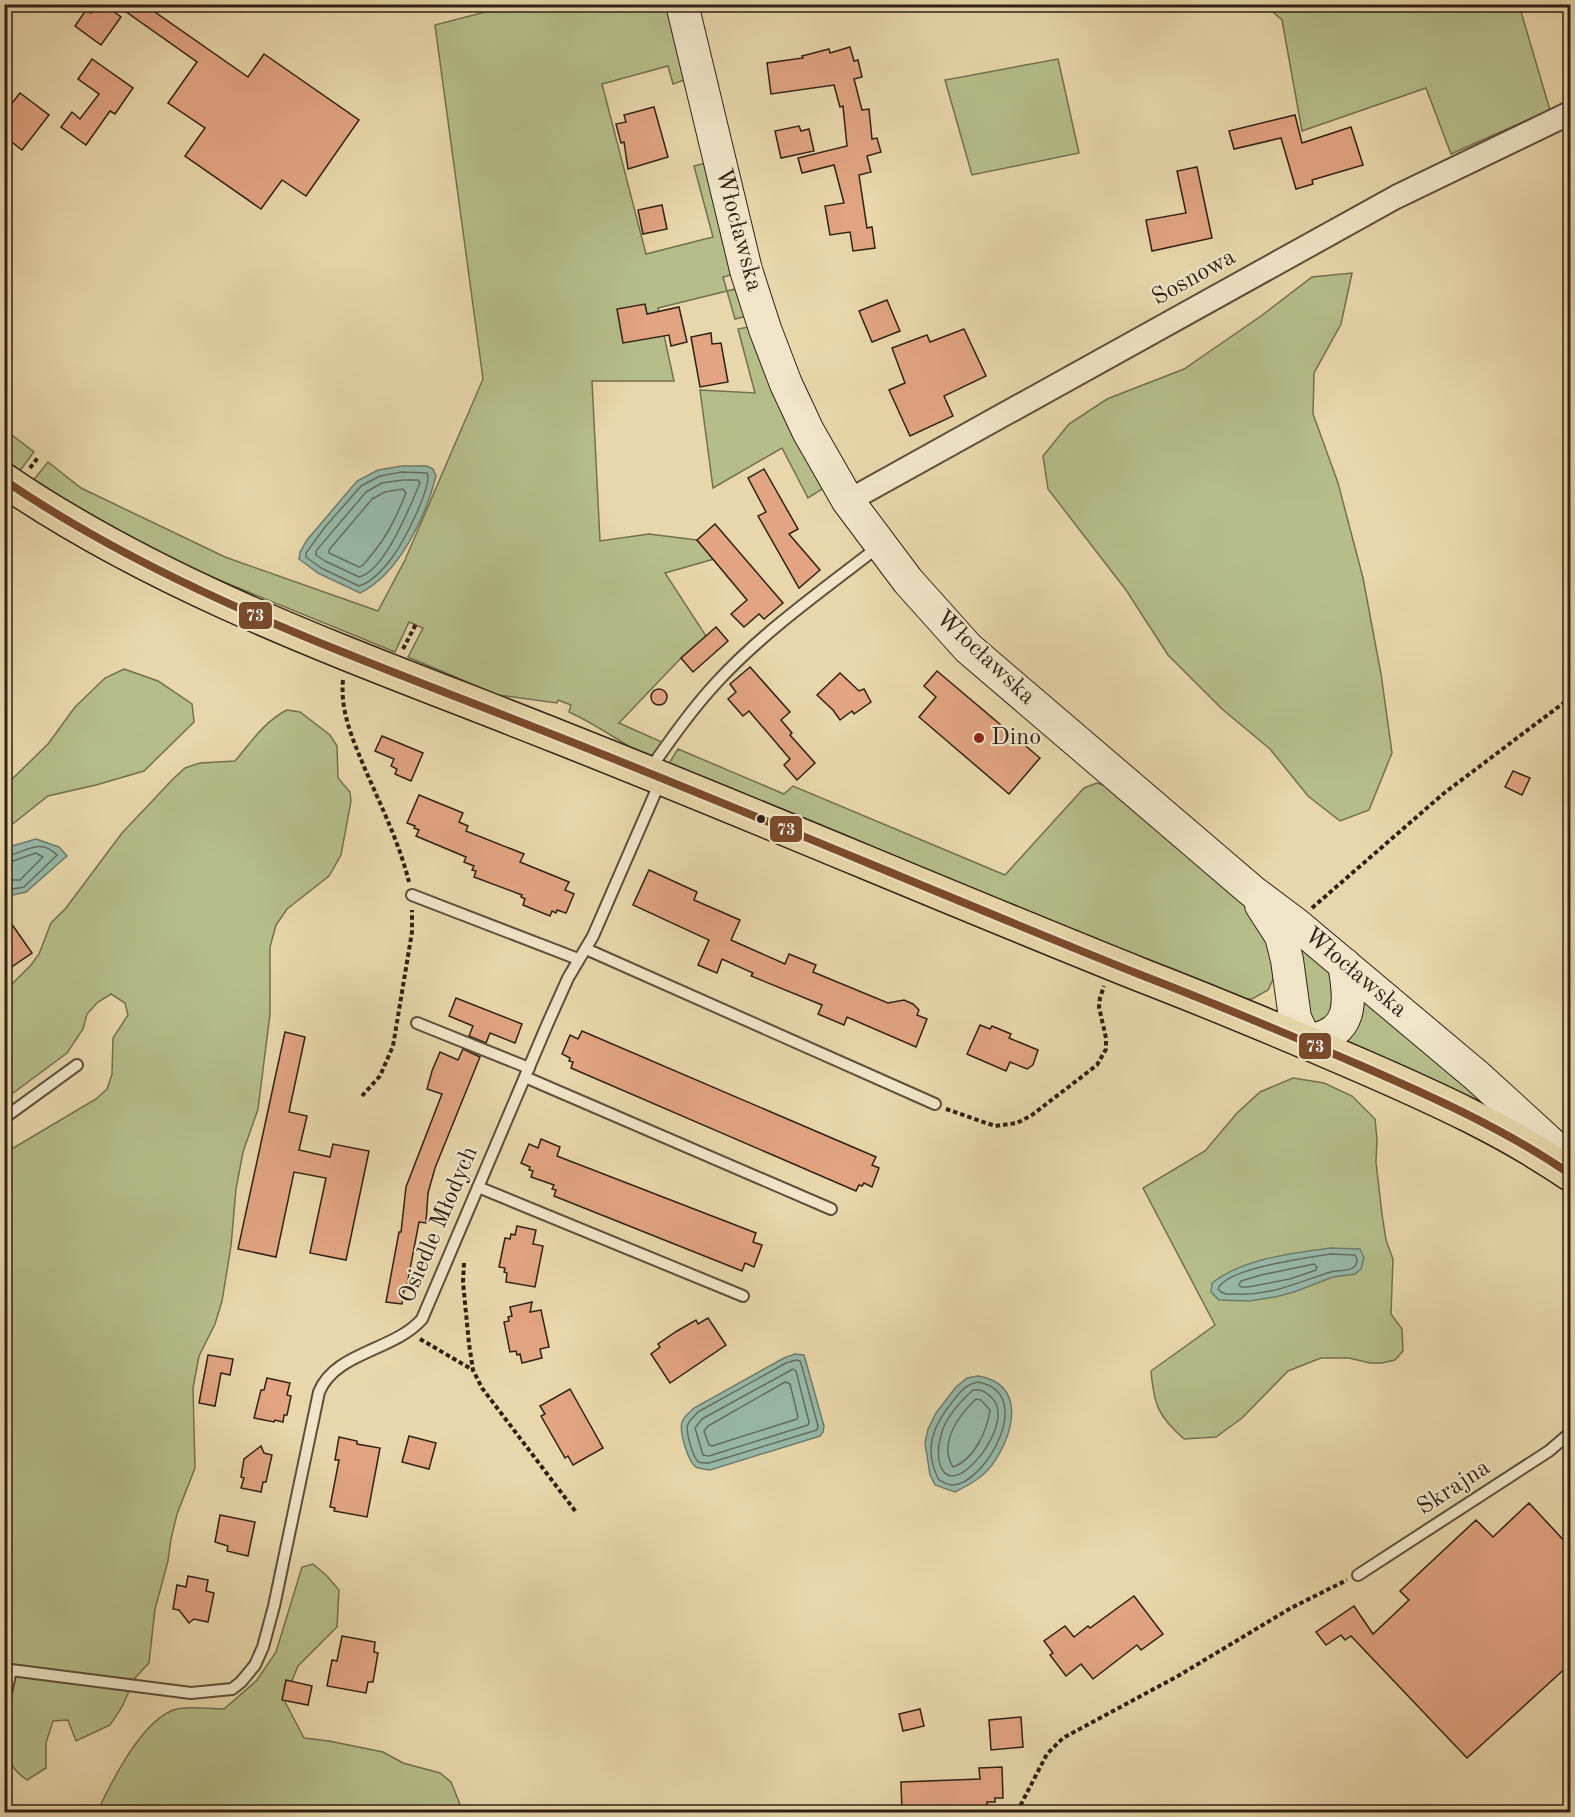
<svg xmlns="http://www.w3.org/2000/svg" width="1575" height="1817" font-family="'Old Standard TT',serif">
	<rect width="100%" height="100%" fill="#e8d7aa"/>
	<filter id="stains"><feTurbulence type="fractalNoise" baseFrequency=".00333" numOctaves="4"/><feColorMatrix values="0 0 0 0 .2 0 0 0 0 .09 0 0 0 0 .02 0 0 0 .5 -.17"/></filter>
	<radialGradient id="worn" r=".72"><stop offset=".6" stop-color="#630" stop-opacity="0"/><stop offset="1" stop-color="#630" stop-opacity=".3"/></radialGradient>
	<g fill="#b5be89" stroke="#727050" stroke-width="1.5">
		<path d="M512 5H670L687 79 673 84 668 66 602 84 646 254 713 237 694 166 710 162 738 273 723 277 727 291 739 288 747 316 735 319 727 291 658 308 674 381H592L600 541 649 534 697 540 714 559 665 573 706 636 681 658 619 723 664 743 653 760C624 745 598 725 569 712L571 705 558 700 557 703 498 695 408 657 423 628 409 622 395 652 180 564 117 535 32 482 48 462 81 488 225 557 378 611 405 560 483 379 435 25Z"/>
		<path d="M1265 5H1519L1550 110 1451 154 1426 88 1302 131 1282 20Z"/>
		<path d="M1058 59 1079 153 972 175 945 80Z"/>
		<path d="M1352 273 1341 324 1314 373 1313 414 1338 483 1363 578 1381 674 1392 753 1369 810 1340 821 1308 796 1270 749 1222 709 1168 655 1126 590 1048 489 1043 456 1069 424 1107 399 1184 369 1261 316 1312 277Z"/>
		<path d="M753 326 827 486 808 498 782 448 713 488 700 390 755 393 738 329Z"/>
		<path d="M4 429 34 452 16 476 5 468Z"/>
		<path d="M124 669 158 681 192 704 194 722 144 771 96 785 48 796 5 830V786L48 744 75 707 105 678Z"/>
		<path d="M287 710 300 712 330 735 337 746 338 778 350 792 351 801 341 855 329 876 287 909 276 925 270 947V1014L258 1109 243 1152 236 1189 231 1246 222 1301 215 1324 199 1356 193 1388 195 1468 177 1514 171 1539 168 1561 155 1609 149 1663 135 1678 122 1707 110 1725 76 1741 68 1720 53 1721 46 1743V1768L27 1780C7 1766 8 1757 4 1734L5 1153 96 1099 107 1089 112 1074 113 1038 128 1015 125 1003 111 994 98 1002 87 1014 83 1029 67 1053 5 1099V989L12 984 31 965 39 954 51 923 66 908 122 833 173 779 185 768 200 763 235 761C251 742 265 721 287 710Z"/>
		<path d="M678 749 784 794 793 786 1005 875 1084 788 1097 783 1113 788 1262 920 1276 973 1268 990 1252 999H1244L1002 904 668 765Z"/>
		<path d="M1301 950H1305L1337 980 1330 1024 1312 1023 1299 954Z"/>
		<path d="M1364 1000 1479 1098 1481 1104 1344 1042 1360 1002Z"/>
		<path d="M1293 1078 1324 1083 1352 1096 1375 1119 1377 1139 1376 1162 1382 1214 1386 1240 1393 1259 1391 1314 1402 1329 1403 1351 1395 1360 1382 1363H1370L1349 1358H1321L1288 1371 1242 1418 1216 1437 1184 1439C1158 1416 1154 1405 1151 1371L1215 1325 1143 1188 1205 1151 1237 1113 1260 1092Z"/>
		<path d="M313 1564 326 1575 339 1590 337 1627 298 1666 284 1700 304 1738 329 1741 383 1752 403 1763 440 1773 451 1782 463 1812H97C111 1783 143 1717 177 1709 191 1706 209 1709 224 1709L257 1680 276 1652 302 1567Z"/>
	</g>
	<g fill="#97baa9" stroke="#6e7d6e" stroke-width="1.5">
		<path d="M402 466H427L433 469 436 476C426 516 399 574 360 593L318 573 299 559 300 552 307 540 357 481 378 470Z"/>
		<path d="M36 839 59 847 67 856 26 892 13 895 5 893V852L12 846Z"/>
		<path d="M1330 1248 1360 1249 1364 1258 1361 1269 1355 1274 1333 1277 1294 1292 1275 1297 1249 1301 1219 1300 1211 1292 1212 1283C1244 1258 1291 1254 1330 1248Z"/>
		<path d="M795 1354 804 1355 824 1426 823 1432 820 1436 710 1470C705 1469 700 1469 696 1467 688 1462 679 1431 682 1422 684 1416 690 1412 694 1408L784 1358Z"/>
		<path d="M978 1376C1027 1384 1014 1435 992 1465 982 1478 969 1485 955 1492L935 1485 930 1475 925 1443 928 1429 936 1413 956 1387 967 1378Z"/>
	</g>
	<g fill="none" stroke-linecap="round" stroke-linejoin="round">
		<g stroke="#646e60" stroke-width="1.5">
			<path d="M402 472 427 473C433 486 403 542 394 555 386 566 373 582 359 586L321 568 306 557V553L325 527 361 486 380 476Z"/>
			<path d="M403 480H418L420 483C410 506 385 571 359 577L325 561 316 555V551L366 492 382 483Z"/>
			<path d="M403 489 406 493C394 523 384 542 362 566L359 567 329 553V550L372 499 385 492Z"/>
			<path d="M4 857C23 854 39 836 57 855L24 887 13 889 4 887"/>
			<path d="M4 864 36 853 43 857 20 880H4"/>
			<path d="M1330 1254 1355 1255 1357 1259C1357 1262 1357 1265 1354 1267 1349 1272 1338 1270 1331 1272 1297 1282 1273 1296 1235 1294 1228 1294 1223 1295 1218 1289 1226 1268 1307 1258 1330 1254Z"/>
			<path d="M1314 1264 1317 1267 1316 1270 1290 1279 1248 1287H1241L1239 1285 1241 1281 1261 1275Z"/>
			<path d="M796 1360 800 1361 802 1367 818 1426 817 1430 709 1463C708 1463 701 1463 699 1462 693 1459 685 1430 688 1424 690 1419 695 1416 698 1412L786 1363Z"/>
			<path d="M793 1369 796 1371 809 1422 808 1425 709 1456 703 1455 695 1428 702 1419Z"/>
			<path d="M785 1382 790 1384 798 1417 797 1419 712 1446 709 1445 704 1431 708 1426Z"/>
			<path d="M978 1382C1038 1393 984 1486 952 1485 947 1485 943 1482 939 1480 923 1450 933 1425 953 1401 960 1392 966 1384 978 1382Z"/>
			<path d="M973 1390C981 1389 984 1391 990 1396 1010 1413 988 1449 973 1464 943 1494 933 1461 941 1435 945 1418 961 1401 973 1390Z"/>
			<path d="M976 1399 981 1400 990 1410C987 1431 974 1460 953 1467 938 1443 959 1415 976 1399Z"/>
		</g>
	</g>
	<g fill="#e2a481" stroke="#302116" stroke-width="1.5">
		<path d="M97 4H103L121 17 101 45 75 26 86 10 91 13Z"/>
		<path d="M115 4H160L155 12 248 77 264 54 359 120 306 196 282 180 261 209 185 156 205 128 168 103 197 62Z"/>
		<path d="M850 47 854 61 858 60 862 77 854 79 862 110 869 109 872 139 877 138 881 152 867 156 871 172 859 175 867 228 872 227 875 248 853 251 850 232 830 235 825 206 844 203 834 165 802 173 798 158 847 146 843 106 840 107 834 85 771 94 767 63 803 58 802 56 829 49 830 53Z"/>
		<path d="M92 59 133 88 115 114 110 111 86 145 61 127 72 112 80 119 99 94 78 79Z"/>
		<path d="M20 93 49 115 22 150 4 136 5 112Z"/>
		<path d="M654 107 668 157 628 169 624 142 621 143 616 124 626 122 624 115Z"/>
		<path d="M1295 115 1302 143 1351 127 1363 165 1312 180 1313 184 1296 189 1281 138 1234 149 1229 131Z"/>
		<path d="M799 126 801 131 809 129 814 151 781 158 775 131Z"/>
		<path d="M1197 167 1212 238 1152 251 1146 220 1186 213 1177 171Z"/>
		<path d="M662 205 667 229 643 234 638 210Z"/>
		<path d="M887 300 900 331 872 342 859 311Z"/>
		<path d="M645 304 647 314 679 307 687 342 671 346 669 335 623 343 617 309Z"/>
		<path d="M964 329 986 376 944 396 953 416 910 436 889 390 905 383 892 348 927 335 930 342Z"/>
		<path d="M711 333 712 344 721 343 728 382 700 387 691 337Z"/>
		<path d="M764 469 798 529 789 534 820 570 799 588 758 516 766 512 748 478Z"/>
		<path d="M715 524 783 603 764 619 759 614 744 627 731 614 747 600 697 540Z"/>
		<path d="M716 627 728 641 693 672 681 658Z"/>
		<path d="M750 667 790 712 781 720 792 733 790 735 815 763 797 780 784 765 790 759 749 711 743 716 728 699 736 692 730 684Z"/>
		<path d="M937 671 1040 758 1009 794 919 717 936 697 924 686Z"/>
		<path d="M840 673 859 691 864 689 871 702 854 714 852 711 840 720 833 710 817 695Z"/>
		<circle cx="659" cy="697" r="8"/>
		<path d="M382 736 423 753 411 781 395 774 397 769 391 766 394 759 375 751Z"/>
		<path d="M1513 771 1530 778 1522 795 1505 787Z"/>
		<path d="M419 795 463 813 459 822 468 826 466 831 524 854 520 862 569 882 565 890 574 894 566 913 557 910 556 913 552 911 550 916 523 905 525 899 521 897 522 895 474 877 476 871 472 870 474 866 464 862 466 857 416 836 419 830 414 828 415 826 407 823Z"/>
		<path d="M649 870 697 892 694 900 740 920 731 940 785 964 789 954 816 965 813 972 888 1003 904 1000 913 1004 919 1010 917 1015 927 1019 916 1047 847 1017 844 1025 818 1014 822 1005 751 976 753 973 722 959 717 973 698 965 709 940 633 905Z"/>
		<path d="M4 913 32 953 4 972Z"/>
		<path d="M456 998 522 1024 515 1043 490 1033 486 1043 469 1036 473 1026 449 1016Z"/>
		<path d="M980 1025 990 1029 992 1026 1011 1034 1009 1038 1038 1050 1033 1065 1027 1069 1010 1062 1006 1071 967 1054Z"/>
		<path d="M582 1031 876 1157 872 1165 879 1168 872 1187 864 1183 862 1186 859 1185 856 1191 571 1068 573 1062 569 1061 570 1058 562 1054 570 1035 578 1039Z"/>
		<path d="M285 1032 305 1037 289 1112 307 1116 299 1150 330 1157 333 1144 369 1151 346 1260 310 1253 326 1178 294 1172 276 1257 238 1249Z"/>
		<path d="M463 1049 480 1057 435 1168 428 1193 426 1223 419 1222 406 1290H404L402 1304 386 1302 399 1232H401L406 1187 442 1094 427 1089 432 1071 440 1052 458 1060Z"/>
		<path d="M541 1139 560 1147 557 1156 756 1233 753 1242 762 1245 754 1267 745 1263 742 1271 554 1196 556 1190 552 1189 554 1185 531 1177 533 1171 529 1170 530 1167 521 1163 529 1144 538 1148Z"/>
		<path d="M517 1226 536 1230 533 1244 543 1246 535 1287 506 1282 507 1273 504 1272 505 1268 499 1267 505 1238 510 1239 511 1234 515 1235Z"/>
		<path d="M532 1302 530 1312 541 1310 549 1347 540 1349 542 1358 522 1363 520 1354 517 1355 516 1351 510 1352 504 1322 509 1321 508 1317 512 1316 510 1307Z"/>
		<path d="M708 1318 726 1345 670 1383 651 1354 660 1347 658 1344 677 1331 696 1320 698 1324Z"/>
		<path d="M208 1355 233 1359 230 1375 221 1373 215 1406 199 1403Z"/>
		<path d="M267 1378 290 1383 287 1395 291 1396 287 1415H284L283 1422 275 1420 274 1422 254 1418 261 1390H264Z"/>
		<path d="M570 1389 603 1448 573 1465 568 1456 565 1458 541 1416 545 1414 540 1406Z"/>
		<path d="M409 1436 436 1443 429 1469 402 1462Z"/>
		<path d="M339 1437 357 1441V1444L380 1448 367 1517 334 1511 335 1508 330 1507 339 1460H335Z"/>
		<path d="M261 1446 264 1453 272 1455 266 1482H263L261 1492 241 1488 244 1478 241 1477 244 1459Z"/>
		<path d="M1529 1503 1570 1547V1664L1467 1758 1351 1636 1345 1640 1341 1635 1326 1645 1316 1632 1354 1606 1373 1634 1409 1600 1400 1591 1476 1520 1493 1537Z"/>
		<path d="M220 1515 255 1522 248 1556 227 1551 228 1546 215 1542Z"/>
		<path d="M188 1576 208 1580 206 1591 214 1593 208 1622 194 1619 189 1623 179 1610 173 1609 177 1585 186 1587Z"/>
		<path d="M1134 1596 1163 1634 1141 1650 1137 1645 1093 1679 1081 1664 1066 1676 1050 1655 1053 1653 1044 1641 1065 1626 1074 1637 1088 1626 1090 1628Z"/>
		<path d="M342 1636 375 1642 374 1652 378 1653 373 1682H368L366 1693 327 1686 332 1660 337 1661Z"/>
		<path d="M286 1680 312 1686 308 1705 282 1700Z"/>
		<path d="M920 1709 924 1726 903 1731 899 1714Z"/>
		<path d="M1021 1717 1023 1747 991 1750 989 1720Z"/>
		<path d="M1002 1767 1003 1798H995V1802H987L988 1810 977 1811V1812H962L961 1811 902 1812 901 1782 980 1779 979 1768Z"/>
	</g>
	<g fill="none" stroke-linecap="round" stroke-linejoin="round">
		<defs>
			<g id="service">
				<path d="M650 769C671 739 692 709 717 682 764 631 823 590 878 547"/>
				<path d="M412 895 578 959"/>
				<path d="M586 949 935 1104"/>
				<path d="M417 1023 529 1068"/>
				<path d="M525 1077 831 1209"/>
				<path d="M4 1118 77 1065"/>
				<path d="M478 1187 743 1296"/>
				<path d="M1358 1575 1549 1451 1570 1433"/>
				<path d="M4 1702 11 1670 191 1693 232 1689 241 1682 255 1665 263 1647 274 1606 319 1392C335 1352 394 1351 422 1319L547 1025 568 978 593 936 660 782"/>
			</g>
			<path id="minor" d="M848 501 1396 197 1570 113"/>
			<g id="secondary">
				<path d="M682 4 746 270 765 329 786 384 808 431 848 501 908 581 968 648 1252 891 1296 924 1477 1076 1570 1161"/>
				<path d="M1261 905 1281 936 1287 960 1295 1018 1306 1041C1354 1034 1351 1003 1344 964"/>
			</g>
			<path id="primary" d="M4 480C172 595 371 662 559 737 754 814 946 897 1141 975 1216 1004 1290 1035 1364 1067 1435 1098 1506 1130 1570 1174"/>
		</defs>
		<use href="#service" stroke="#5e4e3b" stroke-width="14"/>
		<use href="#minor" stroke="#5e4e3b" stroke-width="26"/>
		<use href="#secondary" stroke="#302116" stroke-width="34"/>
		<use href="#primary" stroke="#302116" stroke-width="36"/>
		<g stroke="#302116" stroke-width="4" stroke-dasharray="4.5 3" stroke-linecap="butt">
			<path d="M30 468 39 456"/>
			<path d="M403 649 416 624"/>
			<path d="M343 680C340 712 353 740 365 769 381 806 399 842 409 882"/>
			<path d="M1312 908 1443 794 1570 698"/>
			<path d="M362 1096 380 1076 393 1046 412 932V910"/>
			<path d="M946 1109 995 1126 1017 1123 1032 1115 1097 1065 1106 1049V1038L1099 1007 1100 998 1104 986"/>
			<path d="M464 1263 463 1282 469 1344 473 1370 482 1388 576 1512"/>
			<path d="M420 1339 473 1370"/>
			<path d="M1017 1812 1047 1754 1063 1738 1178 1676 1291 1608 1347 1580"/>
		</g>
		<use href="#service" stroke="#f0e5c8" stroke-width="10"/>
		<use href="#minor" stroke="#f0e5c8" stroke-width="22"/>
		<use href="#secondary" stroke="#f0e5c8" stroke-width="32"/>
		<use href="#primary" stroke="#e8d7aa" stroke-width="33"/>
		<defs>
			<path id="bus-1" d="M4 480C172 595 371 662 559 737 754 814 946 897 1141 975 1216 1004 1290 1035 1364 1067 1435 1098 1506 1130 1570 1174"/>
		</defs>
		<use href="#bus-1" stroke="#f0e5c8" stroke-width="12"/>
		<use href="#bus-1" stroke="#7a4b2a" stroke-width="8"/>
	</g>
	<circle fill="#8f2418" stroke="#f0e5c8" stroke-width="2" cx="979" cy="738" r="6"/>
	<circle fill="#302116" stroke="#f0e5c8" stroke-width="2" cx="761" cy="819" r="5"/>
	<g text-anchor="middle" dominant-baseline="central" stroke-width="4.5" stroke-linejoin="round" paint-order="stroke">
		<g font-size="24" fill="#302116" stroke="#f0e5c8">
			<text transform="translate(738 230) rotate(75)">Włocławska</text>
			<text transform="translate(1194 278) rotate(-29)">Sosnowa</text>
			<text transform="translate(985 658) rotate(43)">Włocławska</text>
			<text transform="translate(1355 973) rotate(40)">Włocławska</text>
			<text transform="translate(439 1225) rotate(-67)">Osiedle Młodych</text>
			<text transform="translate(1454 1488) rotate(-33)">Skrajna</text>
		</g>
		<g font-size="24" fill="#302116" stroke="#f0e5c8" text-anchor="start">
			<text x="991" y="738">Dino</text>
		</g>
	</g>
	<g stroke="#f0e5c8" stroke-width="2">
		<rect x="238" y="601" width="35" height="29" rx="6" fill="#7a4b2a"/>
		<rect x="769" y="815" width="34" height="28" rx="6" fill="#7a4b2a"/>
		<rect x="1298" y="1032" width="34" height="28" rx="6" fill="#7a4b2a"/>
	</g>
	<g font-size="16" text-anchor="middle" font-weight="bold" fill="#fff">
		<text x="255" y="621">73</text>
		<text x="786" y="835">73</text>
		<text x="1315" y="1052">73</text>
	</g>
	<rect width="1575" height="1817" fill="none" stroke="#e8d7aa" stroke-width="24"/>
	<rect x="6" y="6" width="1563" height="1805" fill="none" stroke="#302116" stroke-width="3"/>
	<rect x="12" y="12" width="1551" height="1793" fill="none" stroke="#302116" stroke-width="1.5"/>
	<rect width="100%" height="100%" filter="url(#stains)"/>
	<rect width="100%" height="100%" fill="url(#worn)"/>
</svg>
